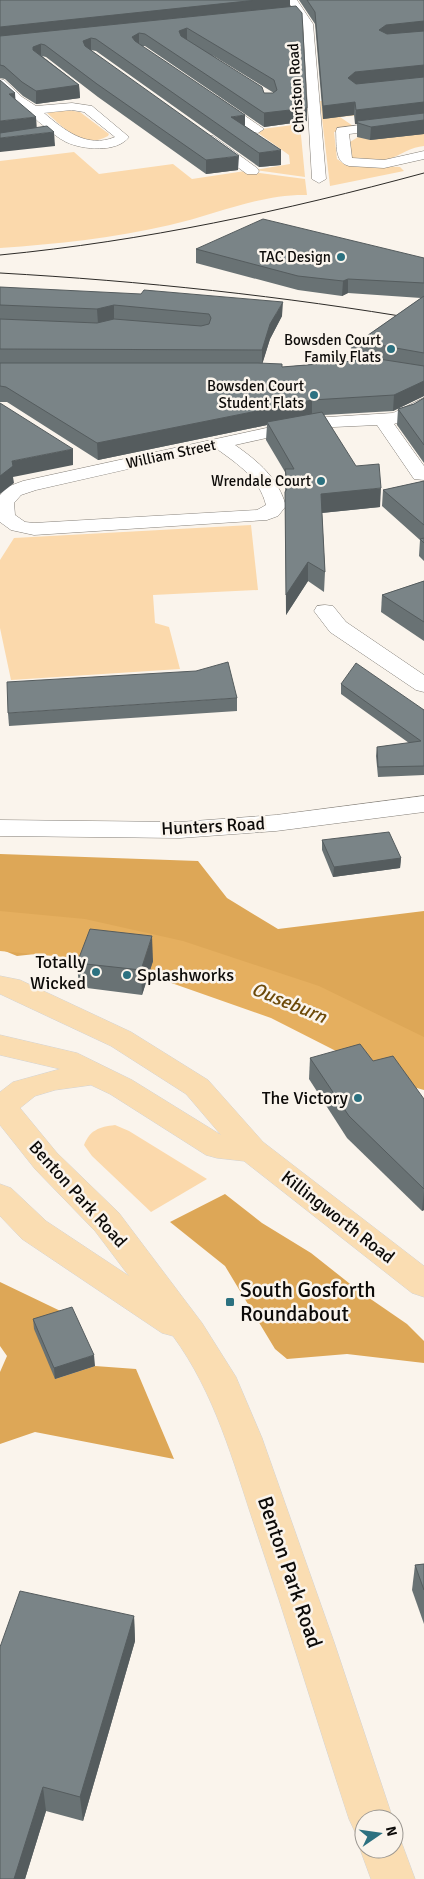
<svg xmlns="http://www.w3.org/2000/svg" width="424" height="1879" font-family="Signika,sans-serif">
	<rect width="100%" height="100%" fill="#faf4ec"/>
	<g fill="#fbd9ac">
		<path d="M424 89 362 115 340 117 356 128 334 132 337 159 346 165 400 167 404 171 330 186 320 101Z"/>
		<path d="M298 104 305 177 255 170 290 164 289 155 254 130 293 125 292 105Z"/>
		<path d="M60 109 80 112 109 134 108 136C83 150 64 128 47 113Z"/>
		<path d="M424 125V146C411 147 402 154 390 159 381 163 360 162 351 158L350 142 363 134Z"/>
		<path d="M74 152 99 174 173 164 192 179 245 171 305 179 307 195C259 194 216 215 170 225 114 238 57 244 0 248V161Z"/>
		<path d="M251 525 258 590 153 595 155 623 169 627 180 669 11 680 0 628V560L14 538Z"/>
		<path d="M115 1125 129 1131 207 1179 151 1212 92 1156 84 1145C90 1130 99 1127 115 1125Z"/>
	</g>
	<g fill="#dda757">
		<path d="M0 854 198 861 227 898 278 929 424 911V1076L357 1043 189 971 90 948 17 956 0 949Z"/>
		<path d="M225 1194 262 1223 311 1253 359 1291 407 1324 424 1341V1363L347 1354 287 1359 275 1349 225 1266 170 1222Z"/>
		<path d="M0 1282 73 1317 55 1379 95 1366 136 1369 174 1459 35 1432 0 1444V1372L7 1356 0 1346Z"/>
	</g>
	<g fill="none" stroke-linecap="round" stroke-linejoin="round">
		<path fill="#e5af5f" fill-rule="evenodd" d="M0 911 85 919 183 941 319 986 424 1037V1090L399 1083 271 1018 143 973 85 959 0 951Z"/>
		<defs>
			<g id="minor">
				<path d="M287 0H297L313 24 326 179 319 183 312 179 303 24Z"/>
				<path d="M0 79 4 80 22 97 36 106 72 103 92 106 129 137C117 153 83 150 66 142 58 138 51 132 44 126 39 122 33 118 31 112 18 108 9 99 0 90ZM72 110 84 112 115 137C87 149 64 130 44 113Z"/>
				<path d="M214 96 218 97 264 129 258 133 253 132 210 103 208 100Z"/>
				<path d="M424 117V125L349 134 352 158 384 160 424 151V159L384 168 349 166C334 162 337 144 336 131L337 128Z"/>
				<path d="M208 135 213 136 257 168 259 171 257 174H247L203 142 202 139Z"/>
				<path d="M424 398V411L412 418 394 424 424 466V480L414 479 377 425 312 428 235 445C259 462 278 478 286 506L278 516 267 520 34 535 11 530 0 522V495L7 487 23 481 312 418 393 413ZM217 449C239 465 259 478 266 505L257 510 34 523 25 522 15 515 14 503 21 495 36 490Z"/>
				<path d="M325 605 333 606 346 622 424 675V692L416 690 330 632 314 611 317 606Z"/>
				<path d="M424 796V812L276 831 180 838 0 836V820L180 822 276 815Z"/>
			</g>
			<g id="major">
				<path d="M0 976 20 980 131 1032 208 1080 263 1142 424 1266V1297L412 1293 244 1161 217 1158 206 1155 110 1094 91 1085 55 1090 35 1096 20 1108 57 1153 119 1213 202 1323 236 1377 262 1438 334 1642 393 1819H364V1838L356 1834 349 1819C317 1722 288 1624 255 1527 233 1461 215 1393 173 1336L162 1333 22 1239 0 1216V1184L11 1188 46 1221 129 1276 95 1231 35 1169 0 1125V1092L13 1082 60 1069 0 1055V1035L77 1053 132 1080 221 1135 186 1094 111 1046 0 994Z"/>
				<path d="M394 1832 398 1833 415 1879H371L360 1849 364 1839V1849H394Z"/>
			</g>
		</defs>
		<use href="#minor" stroke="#847f78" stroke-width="1"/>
		<use href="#major" stroke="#d3d3d3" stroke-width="1"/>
		<use href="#minor" fill="#fff" fill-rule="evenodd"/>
		<use href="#major" fill="#faddb2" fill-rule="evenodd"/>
		<g stroke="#2d2b28" stroke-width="1">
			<path d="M0 255C144 241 284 211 424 173"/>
			<path d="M0 273C142 281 283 296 424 320"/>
		</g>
	</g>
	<g fill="#697274" fill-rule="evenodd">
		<path d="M0 0H290V7L307 121 264 127 145 46H142L245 126 281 165 259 167 96 51 91 50 238 170 206 174 98 97 46 57 42 56 79 85 80 98 36 104 23 96 5 79 0 78ZM212 55 274 93H264Z"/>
		<path d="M299 0H424V134L370 140 357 137V124H355L354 115 323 119 315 24Z"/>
		<path d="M196 249 424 258V396L393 411 324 415 380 507 322 513 325 572 324 592 308 581 286 615 285 472 266 440 267 425 98 460 7 402H0V287L282 316 270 339 262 364 282 367 350 361 351 347 421 298 348 293 342 296 298 290 196 263Z"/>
		<path d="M424 398V463L397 425 398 409 414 404Z"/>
		<path d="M424 481V561L419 556 420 540 382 506 383 490Z"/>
		<path d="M424 581V641L381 612 382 595Z"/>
		<path d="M341 684 424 710V775L378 777 376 756 377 747 409 743 341 694Z"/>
		<path d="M237 698V711L9 726 8 713Z"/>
		<path d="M322 840 401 858 400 868 333 877 322 850Z"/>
		<path d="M153 961 142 995 79 987 77 963Z"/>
		<path d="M310 1058 373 1061 424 1099V1210L422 1211 347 1138 309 1079Z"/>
		<path d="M33 1319 95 1366 55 1379 34 1329Z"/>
		<path d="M424 1564V1624L412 1590 415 1565Z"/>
		<path d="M134 1616 135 1641 83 1821 46 1811 25 1879H0V1647Z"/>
	</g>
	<g fill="#555c5e">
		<path d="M257 0H290V8L0 39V27Z"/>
		<path d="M424 21V33L378 43 379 30 386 25Z"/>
		<path d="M187 28V40L179 44V31Z"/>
		<path d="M139 33V45L132 50V37Z"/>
		<path d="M91 38V50L84 54 83 41Z"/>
		<path d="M41 44V56L33 50V47Z"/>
		<path d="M424 65V78L355 85 348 78 355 72Z"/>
		<path d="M79 85 80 98 36 104V91Z"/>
		<path d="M15 93 16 107 9 94Z"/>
		<path d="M355 102 354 115 323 119V106Z"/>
		<path d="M424 102V115L358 123V124H355L356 110Z"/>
		<path d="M307 108V121L264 127V113Z"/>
		<path d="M245 115V129L231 117Z"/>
		<path d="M36 117 37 131 0 135V121Z"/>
		<path d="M424 120V134L370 140 371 127Z"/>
		<path d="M54 132 55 146 0 152V138Z"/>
		<path d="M281 150V165L259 167V153Z"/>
		<path d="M239 156 238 170 206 174V160Z"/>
		<path d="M348 279V293L342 296 343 281Z"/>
		<path d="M283 302 282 316 270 339 262 365V350L270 324Z"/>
		<path d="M114 305V320L98 324 97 309Z"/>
		<path d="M424 381V396L393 411 394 395Z"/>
		<path d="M312 400V416L267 422V425L98 460 97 443Z"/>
		<path d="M73 449V465L13 477 14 483 0 494V476L12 461Z"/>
		<path d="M381 488 380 507 321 513V494Z"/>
		<path d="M308 562V581L286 615V595Z"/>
		<path d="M401 858 400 868 333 877 334 867Z"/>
		<path d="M152 936 153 961 142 995 141 970Z"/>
		<path d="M424 1190V1210L422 1211Z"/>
		<path d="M94 1355 95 1366 55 1379 54 1368Z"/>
		<path d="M134 1616 135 1641 83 1821 80 1797Z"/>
		<path d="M43 1787 46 1811 25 1879H14Z"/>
	</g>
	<g fill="#7a8487" stroke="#555c5e" fill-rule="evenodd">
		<path d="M0 0H257L0 27Z"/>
		<path d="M307 0H424V21L386 25 379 30 387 34 424 31V65L355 72 348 78 356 84 424 77V102L356 110 355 102 323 106 315 12Z"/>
		<path d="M296 6 302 13 307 108 264 113 145 34 139 33 132 37 135 41 245 115 231 117 281 150 259 153 96 39 91 38 83 41 85 46 239 156 206 160 97 84 45 45 41 44 33 47V50L79 85 36 91 22 82 4 66 0 65V36ZM187 28 274 80 277 90 273 93H264L262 87 181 36 179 31Z"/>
		<path d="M0 80 15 93 9 94 36 117 0 121Z"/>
		<path d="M424 113V120L371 127 358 123 357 121Z"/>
		<path d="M47 126 54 132 0 138V133Z"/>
		<path d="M263 219 424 258V283L348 279 343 281 298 276 196 249Z"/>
		<path d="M0 287 141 294 144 290 283 302 270 324 262 350 0 349V319L97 323 114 319 201 326 209 324 211 318 209 314 114 305 97 309 0 305Z"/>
		<path d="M424 296V353L379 345 351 347Z"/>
		<path d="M379 359 424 366V381L394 395 312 400 97 443 6 387 0 386V363H258L282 364V367Z"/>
		<path d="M424 398V445L398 409 414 404Z"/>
		<path d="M0 403 73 449 12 461 13 466 0 476Z"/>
		<path d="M322 412 356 466 379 464 381 488 321 494 325 572 308 562 286 595 285 492 288 487 285 469H294L267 422Z"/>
		<path d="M424 481V525L383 490Z"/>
		<path d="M424 538V543L420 539Z"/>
		<path d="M424 581V622L382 595Z"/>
		<path d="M228 662 237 698 8 713 7 682 196 671Z"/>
		<path d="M356 663 424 710V766L378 767 377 747 421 741 341 684Z"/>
		<path d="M389 832 401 858 334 867 322 840Z"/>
		<path d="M90 929 152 936 141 970 77 963Z"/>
		<path d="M360 1044 373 1061 393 1056 424 1099V1189L349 1116 310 1058Z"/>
		<path d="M72 1307 94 1355 54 1368 33 1319Z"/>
		<path d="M424 1564V1590L415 1565Z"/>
		<path d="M20 1591 134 1616 80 1797 43 1787 14 1879H0V1647Z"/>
	</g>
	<g fill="#2c7180" stroke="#faf4ec" stroke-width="2">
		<circle cx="341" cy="257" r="5"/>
		<circle cx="391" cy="349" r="5"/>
		<circle cx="314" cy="395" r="5"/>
		<circle cx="321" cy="481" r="5"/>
		<circle cx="96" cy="972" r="5"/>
		<circle cx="127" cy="975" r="5"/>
		<circle cx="358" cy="1098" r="5"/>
		<rect x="225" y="1297" width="10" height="10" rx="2.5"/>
	</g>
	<g text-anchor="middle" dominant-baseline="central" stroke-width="5" stroke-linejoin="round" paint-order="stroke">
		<g font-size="15" fill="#0d0b09" stroke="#faf4ec">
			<text transform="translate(296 88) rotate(-94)">Christon Road</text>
			<text transform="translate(171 454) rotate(-12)">William Street</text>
		</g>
		<g font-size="15" fill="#0d0b09" stroke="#faf4ec" text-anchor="end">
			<text x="331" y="257">TAC Design</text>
			<text x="381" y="340">Bowsden Court<tspan x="381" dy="17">Family Flats</tspan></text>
			<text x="304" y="386">Bowsden Court<tspan x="304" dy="17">Student Flats</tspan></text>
			<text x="311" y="481">Wrendale Court</text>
		</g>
		<g font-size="18" fill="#0d0b09" stroke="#faf4ec">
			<text transform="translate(213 826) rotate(-3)">Hunters Road</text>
			<text transform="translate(78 1194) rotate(48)">Benton Park Road</text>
			<text transform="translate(338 1217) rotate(38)">Killingworth Road</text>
		</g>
		<g font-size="18" fill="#0d0b09" stroke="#faf4ec" text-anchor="end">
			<text x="86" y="962">Totally<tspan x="86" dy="21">Wicked</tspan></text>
			<text x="137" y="975" text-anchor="start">Splashworks</text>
			<text x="348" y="1098">The Victory</text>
		</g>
		<g font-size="19" font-style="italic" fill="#6c4908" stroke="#faf4ec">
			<text transform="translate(289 1003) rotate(22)">Ouseburn</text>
		</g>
		<g font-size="21" fill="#0d0b09" stroke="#faf4ec" text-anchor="start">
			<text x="240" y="1290">South Gosforth<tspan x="240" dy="24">Roundabout</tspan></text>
		</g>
		<g font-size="21" fill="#0d0b09" stroke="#faf4ec">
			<text transform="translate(290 1572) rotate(71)">Benton Park Road</text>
		</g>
	</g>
	<g transform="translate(379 1834) rotate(77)"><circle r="24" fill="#faf4ec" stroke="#9b9791"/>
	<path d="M0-4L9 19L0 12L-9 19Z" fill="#2c7180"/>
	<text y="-8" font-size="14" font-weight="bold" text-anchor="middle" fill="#0d0b09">N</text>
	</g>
</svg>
